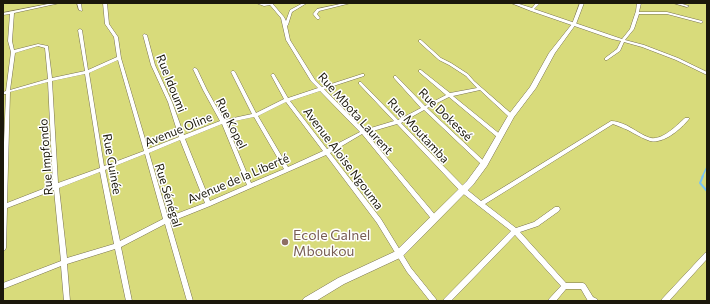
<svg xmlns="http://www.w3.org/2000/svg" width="710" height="304" font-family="Commissioner,sans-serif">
	<rect width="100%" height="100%" fill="#fef7d3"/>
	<rect fill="#d8db7b" x="3" y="3" width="704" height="298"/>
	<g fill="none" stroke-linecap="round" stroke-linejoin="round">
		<path stroke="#7ac4f5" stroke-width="1.5" d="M702 177 707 167"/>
		<path stroke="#7ac4f5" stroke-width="2" d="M703 176 700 183 707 191"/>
		<defs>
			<g id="minor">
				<path d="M53 3H60L14 13 12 41 14 50 38 44 48 46 52 78 85 71 78 30 80 29 82 30 88 70 117 57 114 37 105 24 103 3H107L109 24 118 37 121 58 148 149 179 137 168 102 151 65 143 35 144 34 147 35 155 65 172 102 184 135 220 121 203 90 193 69 194 68H195L197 69 207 90 224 120 252 114 231 72 232 71H234L235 72 256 113 284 99 271 75 272 74H274L288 98 318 88 311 81 286 40 281 18 270 5 264 6 256 3 264 4 272 3 284 17 286 21 290 10 303 3H307L292 12 288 25 287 26 290 40 315 80 322 87 362 74H364V76L324 89 364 130 394 121 359 84V82H361L398 120 421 108 394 78V76H396L425 106 446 95 419 72V70H421L450 93 477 88 466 76 449 65 439 60 419 42V40H421L441 58 451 63 468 74 474 81 513 115V117H509L480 90 453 96 501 135V137H497L449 97 427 108 486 163 487 164 486 165H482L424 110 401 123 465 188 481 201 611 121C616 121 621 123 626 125 634 129 643 136 651 138 663 140 677 125 685 118H689V119C681 129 664 144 650 141 644 139 639 136 633 133 627 129 620 127 613 124L485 204 516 228 534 222 555 207H559L560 209 559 211 538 226 520 232 566 283H583L585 284 593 297 597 299 598 301H588L581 289H566L556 301H548L549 299 561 286 515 235 451 301H443L444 299 511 231 461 192 397 124 366 133 437 217 438 219 437 221H433L362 134 330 153 381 219 411 268 436 299 437 301H430L407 272 377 223 326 155 210 206 170 222 193 301H187L165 224 121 247 132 301H126L115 249 67 264 70 301H64L61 266 3 289V283L61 261 54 190 7 208 6 248 5 250 3 251V167L6 94H3V92L6 91 11 52 8 41 10 14 3 15V13ZM38 46 45 48 48 79 10 90 15 53ZM118 60 144 151 104 166 89 73ZM85 74 100 168 58 183 52 81ZM48 82 53 185 7 203 10 92ZM320 91 360 132 327 149 290 101ZM286 102 323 151 288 167 258 116ZM254 117 284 169 251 183 226 123ZM222 124 247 185 210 201 185 139ZM180 140 205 203 168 217 149 153ZM145 154 163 219 120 241 105 170ZM100 172 114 244 67 258 59 188Z"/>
				<path d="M77 3H81L82 11 79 10Z"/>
				<path d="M345 3H351L319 11 317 14 320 18 319 19H317L313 14 317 9Z"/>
				<path d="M511 3H516L532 8 536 3H540L534 9 622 39 630 29 636 11 637 3H641L639 12H667L702 21 703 22 701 23 667 14H639L634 29 625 40 644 45 678 58 707 72V75L676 60 642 47 624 42 620 51 607 60H605V58L617 49 621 41 612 39 531 11Z"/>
				<path d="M673 3H679L689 6 687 7Z"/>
				<path d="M707 252V259L669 301H661L662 299 705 253Z"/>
			</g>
			<path id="secondary" d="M580 3H584L576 24 555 53 536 88 514 117 487 166 473 185 402 257 344 284 316 301H302L304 298 338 278 396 251 467 181 481 162 509 114 530 87 549 53 572 24Z"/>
		</defs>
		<use href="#minor" stroke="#797252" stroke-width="1"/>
		<use href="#secondary" stroke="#797252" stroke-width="1"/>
		<use href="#minor" fill="#fff" fill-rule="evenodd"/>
		<use href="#secondary" fill="#fff" fill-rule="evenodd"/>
	</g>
	<circle fill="#8d6e63" stroke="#fff" stroke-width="1.5" cx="285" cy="242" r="4"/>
	<g text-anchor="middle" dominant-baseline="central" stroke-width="3" stroke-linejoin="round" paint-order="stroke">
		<g font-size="12" fill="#1b180b" stroke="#fff">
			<text transform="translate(172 83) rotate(68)">Rue Idoumi</text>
			<text transform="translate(356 113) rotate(48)">Rue Mbota Laurent</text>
			<text transform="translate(446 114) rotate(44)">Rue Dokessé</text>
			<text transform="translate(232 123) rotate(64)">Rue Kopel</text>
			<text transform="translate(178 129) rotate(-22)">Avenue Oline</text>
			<text transform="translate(419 130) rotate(47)">Rue Moutamba</text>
			<text transform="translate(45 157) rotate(-94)">Rue Impfondo</text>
			<text transform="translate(344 158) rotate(53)">Avenue Aloise Ngouma</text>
			<text transform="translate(113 164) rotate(80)">Rue Guinée</text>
			<text transform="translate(238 178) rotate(-23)">Avenue de la Liberté</text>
			<text transform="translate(169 195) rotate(73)">Rue Sénégal</text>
		</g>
		<g font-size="14" fill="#785e54" stroke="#fff" text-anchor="start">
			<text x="293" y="234">Ecole Galnel<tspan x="293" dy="16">Mboukou</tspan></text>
		</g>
	</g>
	<rect width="710" height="304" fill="none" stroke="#1b180b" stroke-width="8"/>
</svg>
